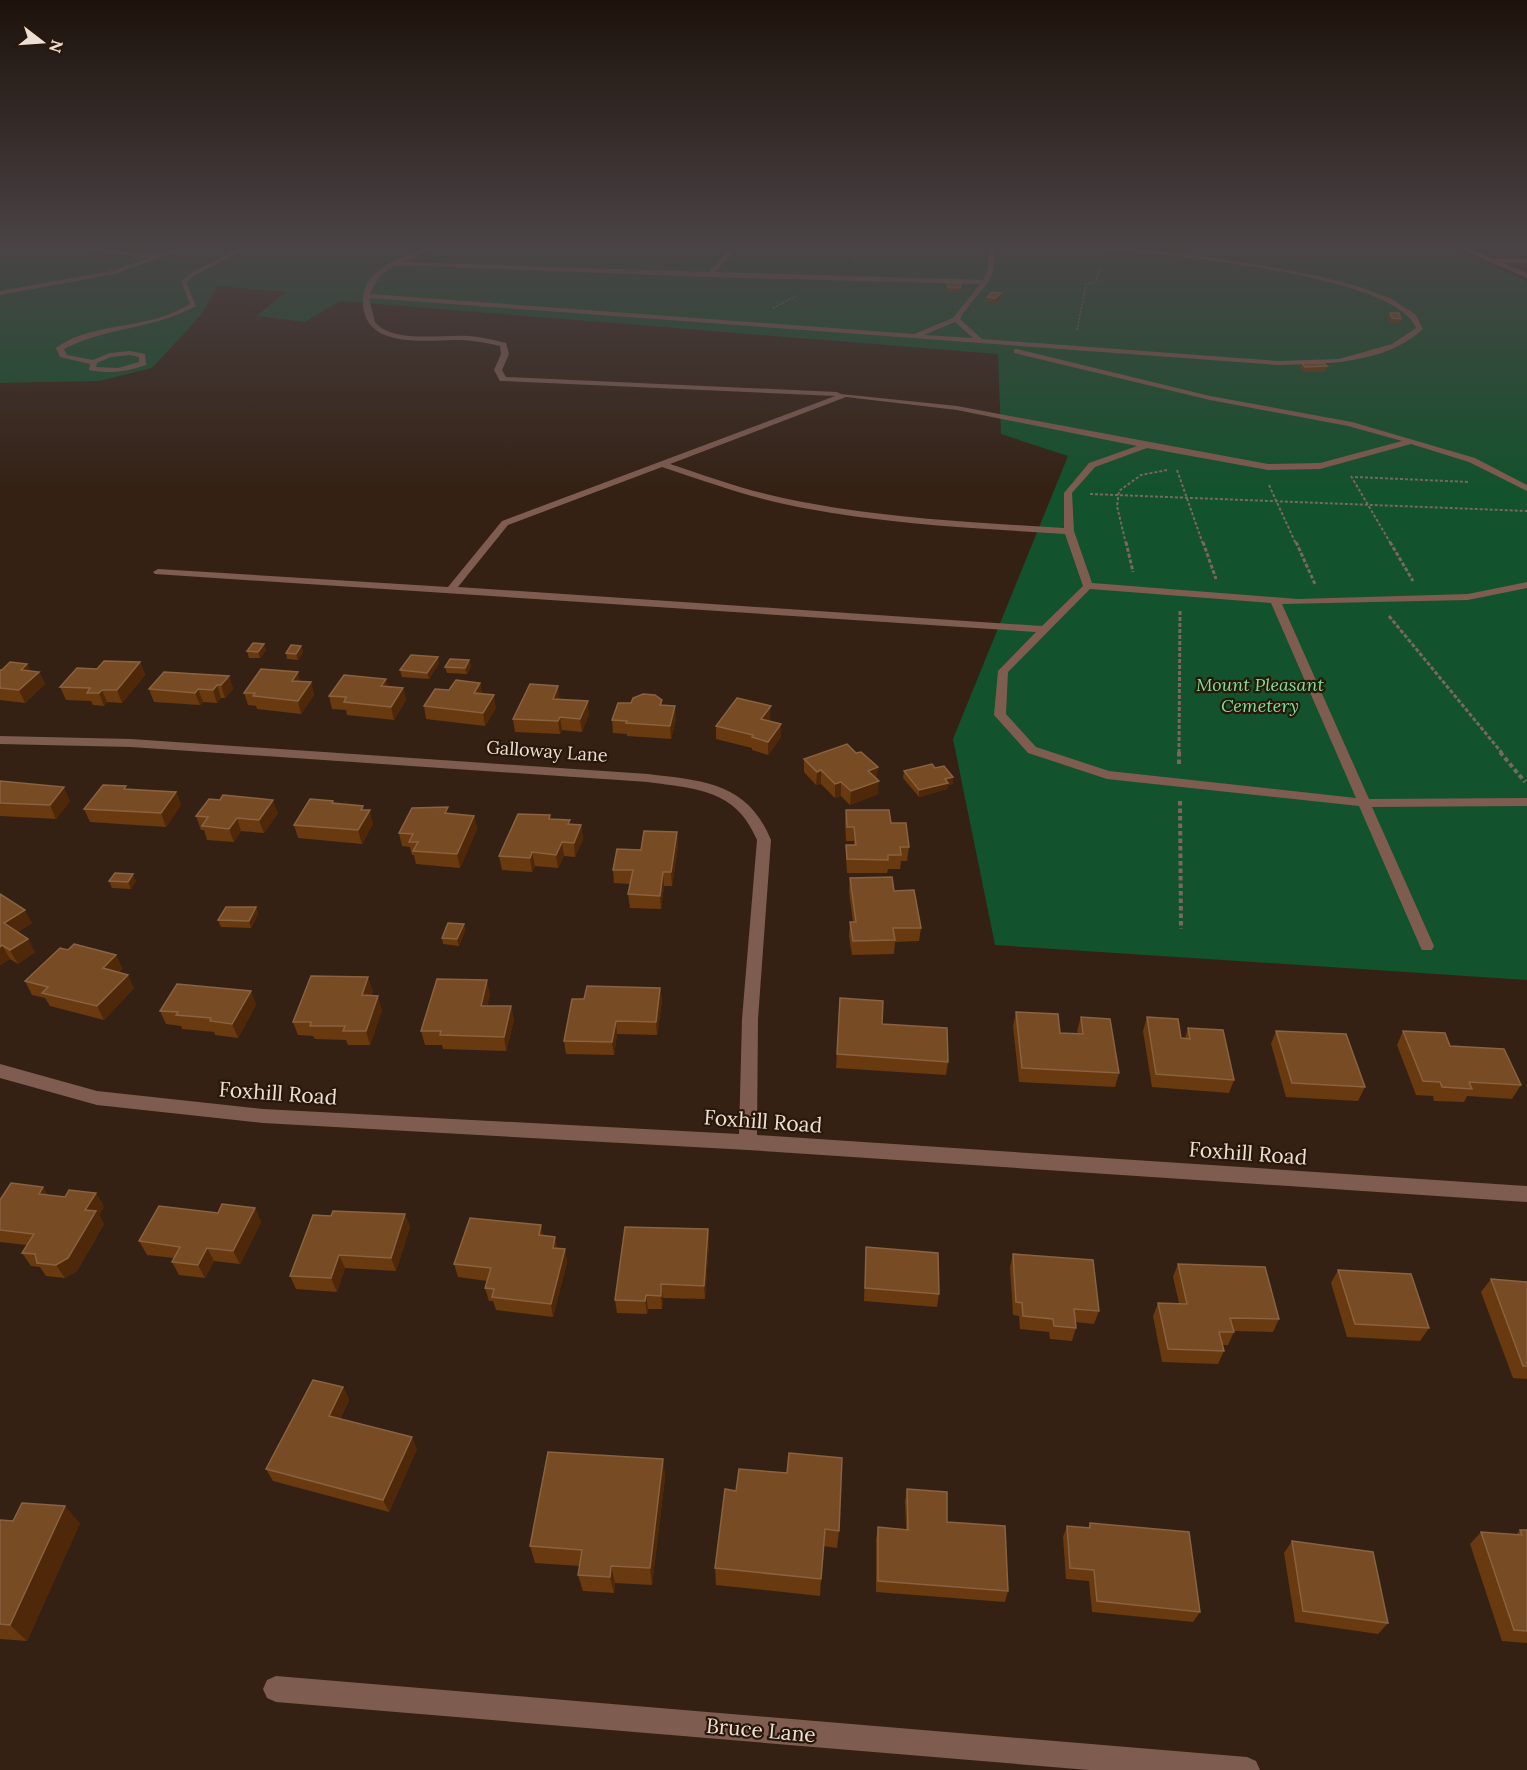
<svg xmlns="http://www.w3.org/2000/svg" width="1527" height="1770" font-family="Lora,serif">
	<rect width="100%" height="100%" fill="#342114"/>
	<path fill="#12522c" d="M0 244H1445L1525 280 1527 282V980L995 945 953 739 1068 456 1001 434 998 354 340 301 305 322 256 316 286 292 217 286 202 314 152 368 99 381 0 383Z"/>
	<g fill="none" stroke-linecap="round" stroke-linejoin="round">
		<g stroke="#79685d" stroke-width="1.5" stroke-dasharray="2 1.5" stroke-linecap="butt">
			<path d="M854 261 857 249 855 244"/>
			<path d="M773 308 796 296"/>
			<path d="M1077 330 1086 284 1096 282 1100 266"/>
		</g>
		<g stroke="#79685d" stroke-width="2" stroke-dasharray="3 2" stroke-linecap="butt">
			<path d="M1177 470 1203 544"/>
			<path d="M1351 476 1391 544"/>
			<path d="M1355 477 1470 482"/>
			<path d="M1269 485 1296 544"/>
			<path d="M1090 494 1527 511"/>
			<path d="M1126 544 1117 506 1119 491 1141 475 1167 470"/>
		</g>
		<g stroke="#79685d" stroke-width="3" stroke-dasharray="4 2" stroke-linecap="butt">
			<path d="M1126 542 1133 572"/>
			<path d="M1203 542 1216 579"/>
			<path d="M1296 542 1315 584"/>
			<path d="M1390 542 1413 581"/>
			<path d="M1389 616 1502 753"/>
			<path d="M1179 753 1180 609"/>
		</g>
		<g stroke="#79685d" stroke-width="4" stroke-dasharray="4.5 3" stroke-linecap="butt">
			<path d="M1500 752 1525 782"/>
			<path d="M1179 764V752"/>
			<path d="M1180 801 1181 929"/>
		</g>
		<g fill="#7f5c50" fill-rule="evenodd">
			<path d="M39 244H60L156 255 188 244H197L114 274 0 295V291L111 271 149 258Z"/>
			<path d="M248 244H256L197 274 186 282 196 306C155 329 106 327 64 349L67 355 93 360 110 353 130 351 145 354 146 365C126 372 109 374 89 370L90 364 60 357 56 348C81 329 117 328 146 321 162 318 176 312 190 304L181 281 193 272ZM130 355 139 357V362L118 368 96 367 97 363 111 357Z"/>
			<path d="M436 244H445L403 262 709 272 734 244H741L715 272 983 280 988 269V244H994C999 286 978 287 960 319L982 339 1278 361 1339 359 1392 344 1416 328C1396 274 1162 254 1105 250 1085 248 1035 251 1019 244L1094 246 1174 252 1266 266 1313 275 1357 286 1392 299 1416 315 1423 329C1385 364 1327 364 1278 365L369 298 375 322C393 344 443 334 469 336 481 337 494 340 506 343L509 354 502 370 506 377 837 392 841 394 957 406 1268 464 1320 463 1402 441 1348 426 1210 400 1014 353V349H1017L1210 396 1352 422 1475 458 1527 485V491L1469 462 1411 444 1320 469 1268 470 1147 448 1095 467 1072 493 1074 531 1092 583 1298 599 1468 594 1527 582V588L1468 600 1282 604 1369 799 1527 798V806L1372 807 1434 946 1432 950H1422L1420 946 1359 806 1107 779 1028 753 994 715 998 671 1036 632 155 574 153 572 158 569 448 587 502 521 835 396 503 381H500L494 370 501 354 500 346C488 343 476 341 463 340 429 339 361 352 363 299 364 265 411 254 436 244ZM395 265 709 277 980 284 953 318 914 334 370 294 379 277ZM955 322 973 338 924 335ZM846 397 957 410 1137 446 1089 463 1064 493V528C970 522 876 518 783 498 744 490 707 476 670 464ZM662 467C702 480 742 495 784 504 877 524 971 528 1065 534L1083 586 1042 626 458 587 508 525ZM1090 589 1271 603 1356 798 1109 771 1036 747 1006 714 1008 672Z"/>
		</g>
		<g fill="#7f5c50" fill-rule="evenodd">
			<path d="M1491 259H1527V263L1489 262Z"/>
			<path d="M0 736 131 739 648 774C704 781 747 782 771 840L758 1019 757 1135 1527 1186V1202L748 1150 263 1123 97 1105 0 1078V1064L97 1091 263 1109 739 1134 742 1019 757 840C736 789 696 789 648 782L131 747 0 744Z"/>
			<path d="M276 1676 1247 1757 1256 1761 1260 1770H1089L276 1702 267 1698 263 1689 267 1680Z"/>
		</g>
		<path fill="#7f5c50" fill-rule="evenodd" d="M1449 244H1458L1527 273V278Z"/>
	</g>
	<g fill="#69390f">
		<path d="M961 283 959 292H946L947 287Z"/>
		<path d="M1001 293V298L996 303 986 302 987 297Z"/>
		<path d="M1390 313 1401 319 1400 323H1390L1388 317Z"/>
		<path d="M1302 363 1327 366 1325 372H1304L1300 368Z"/>
		<path d="M301 646 303 652 298 660 287 659 286 653Z"/>
		<path d="M266 650 260 658H249L247 651Z"/>
		<path d="M469 660 471 666 467 674 447 673 445 667Z"/>
		<path d="M140 662 145 675 122 703 107 702 104 706 93 705 91 701 66 700 60 687 97 669Z"/>
		<path d="M439 663 429 679 402 677 400 670Z"/>
		<path d="M27 664 30 671 39 672 45 684 25 703 0 700V670Z"/>
		<path d="M229 676 233 689 225 698H221L217 703 203 702 200 705 154 702 149 689Z"/>
		<path d="M300 681 311 682 314 695 301 714 257 709 256 706 248 705 244 693Z"/>
		<path d="M480 683 482 694 496 708 485 726 426 719 424 706 449 690Z"/>
		<path d="M388 686 403 688 406 700 394 720 347 715 346 710 332 709 329 696Z"/>
		<path d="M560 699 589 714 582 732 562 730 560 734 515 732 513 719Z"/>
		<path d="M662 700V706L676 719 671 739 627 736V734L613 733 612 720 631 703Z"/>
		<path d="M770 719 769 721 781 724V737L768 755 752 750V748L716 739V726Z"/>
		<path d="M804 759 877 779 878 794 850 805 841 796 835 798 821 784 816 785 804 772Z"/>
		<path d="M935 768 953 777V784L948 785 947 789 919 797 903 778 904 771Z"/>
		<path d="M0 781 70 801 56 819 0 816Z"/>
		<path d="M127 789 176 792 181 805 166 827 90 822 84 809Z"/>
		<path d="M333 801 334 803 363 806 364 810 373 824 362 844 298 838 294 825Z"/>
		<path d="M846 810 891 823 909 847 907 861H901L900 869H888L887 873H847L846 858V845H854V841H846L845 823Z"/>
		<path d="M278 813 264 833 241 831 234 842 207 840 204 830H201L196 816Z"/>
		<path d="M450 814 474 816 477 829 460 868 416 864 414 855H412L410 847 402 846 399 833Z"/>
		<path d="M551 819 570 825H581L583 839 575 857 564 856 558 868 535 866 532 872 502 870 499 856Z"/>
		<path d="M677 832 678 846 672 886H664L661 909 630 908 628 894 630 884 614 883 613 870 641 850Z"/>
		<path d="M850 878 894 891 921 928 919 941 895 942 894 954 852 955 849 936 850 922H853L849 891Z"/>
		<path d="M109 881H136L131 889 112 888Z"/>
		<path d="M0 894 32 923 18 932 35 952 18 964 10 959 0 965Z"/>
		<path d="M256 907 258 914 251 928 221 927 218 920Z"/>
		<path d="M464 924 465 931 459 946 443 944 442 938Z"/>
		<path d="M68 950 116 955 122 969 119 972 134 988 104 1020 50 1006 45 998 32 995 25 981Z"/>
		<path d="M660 988 662 1001 657 1035 617 1034 614 1055 566 1054 564 1041 584 999Z"/>
		<path d="M251 991 256 1005 238 1038 215 1035 214 1032 182 1029 181 1026 166 1024 160 1011Z"/>
		<path d="M373 991 371 996 382 1010 370 1045H348L346 1040 315 1039 313 1036 298 1035 293 1022Z"/>
		<path d="M490 994 487 1006H511L514 1020 506 1051 443 1049 442 1045H425L421 1031Z"/>
		<path d="M840 998 882 1024 948 1062 946 1075 836 1068Z"/>
		<path d="M1016 1012 1060 1033 1078 1034 1077 1031 1081 1017 1119 1073 1115 1087 1019 1082 1013 1026Z"/>
		<path d="M1147 1017 1181 1038H1185L1188 1028 1234 1080 1229 1093 1152 1087 1143 1031Z"/>
		<path d="M1276 1031 1365 1087 1358 1101 1286 1097 1271 1044Z"/>
		<path d="M1403 1031 1450 1046 1521 1085 1512 1099 1467 1096 1464 1102 1434 1101 1433 1096 1416 1095 1397 1045Z"/>
		<path d="M48 1195 104 1206 99 1215 104 1224 77 1271 65 1278 46 1276 40 1267 31 1266 22 1253 27 1245 0 1242V1200Z"/>
		<path d="M255 1208 261 1222 240 1264 214 1261 205 1278 179 1275 172 1262 174 1258 147 1255 139 1241 218 1213Z"/>
		<path d="M405 1214 410 1227 396 1271 345 1268 337 1292 296 1289 290 1276 331 1216Z"/>
		<path d="M708 1229 709 1243 705 1299 663 1298 662 1309H648L647 1314 617 1313 615 1300Z"/>
		<path d="M543 1235 558 1248 565 1249 567 1262 553 1317 496 1310 493 1301H489L485 1288 487 1281 458 1277 454 1264Z"/>
		<path d="M866 1247 939 1294 937 1307 864 1301Z"/>
		<path d="M1013 1254 1099 1311 1094 1324 1075 1322 1076 1328 1072 1341 1050 1339 1049 1332 1020 1329 1019 1316 1013 1315 1010 1267Z"/>
		<path d="M1178 1264 1279 1319 1273 1332 1234 1331V1332L1228 1345H1222L1224 1351 1218 1364 1162 1362 1153 1316 1158 1303H1179L1173 1277Z"/>
		<path d="M1338 1270 1429 1328 1420 1341 1347 1337 1331 1283Z"/>
		<path d="M1491 1279 1527 1282V1379L1513 1378 1481 1292Z"/>
		<path d="M343 1387 349 1400 340 1419 417 1449 389 1512 273 1481 266 1469Z"/>
		<path d="M663 1459 665 1477 652 1585 615 1583 614 1593 583 1591 578 1575 580 1566 535 1563 530 1546Z"/>
		<path d="M725 1489 839 1531 837 1548 823 1546 820 1596 716 1585 715 1568Z"/>
		<path d="M907 1489 947 1522 1008 1591 1005 1602 876 1592V1539L878 1527 906 1529 905 1501Z"/>
		<path d="M0 1520 80 1523 27 1641 0 1639Z"/>
		<path d="M1090 1523 1200 1612 1193 1622 1092 1612 1089 1581 1066 1579 1063 1537 1067 1526 1088 1528Z"/>
		<path d="M1520 1530H1527V1643L1502 1641 1470 1544 1481 1532 1516 1535Z"/>
		<path d="M1292 1541 1388 1623 1378 1634 1295 1622 1284 1553Z"/>
	</g>
	<g fill="#4e2808">
		<path d="M1001 293V298L996 303V298Z"/>
		<path d="M264 644 266 650 260 658 258 652Z"/>
		<path d="M301 646 303 652 298 660 296 654Z"/>
		<path d="M438 657 439 663 429 679 427 673Z"/>
		<path d="M469 660 471 666 467 674 465 668Z"/>
		<path d="M140 662 145 675 122 703 117 690Z"/>
		<path d="M27 664 33 677 21 670Z"/>
		<path d="M39 672 45 684 25 703 19 690Z"/>
		<path d="M298 672 301 685 292 681Z"/>
		<path d="M229 676 233 689 225 698 221 685Z"/>
		<path d="M386 679 389 692 381 686Z"/>
		<path d="M311 682 314 695 301 714 298 701Z"/>
		<path d="M480 683 482 696 474 693Z"/>
		<path d="M217 685 221 698 217 703 213 690Z"/>
		<path d="M558 686 560 699H553Z"/>
		<path d="M403 688 406 700 394 720 391 707Z"/>
		<path d="M198 689 203 702 200 705 195 693Z"/>
		<path d="M102 690 107 702 104 706 99 693Z"/>
		<path d="M494 695 496 708 485 726 483 713Z"/>
		<path d="M588 701 589 714 582 732 580 719Z"/>
		<path d="M675 706 676 719 671 739 670 726Z"/>
		<path d="M771 706 770 719 761 732V719Z"/>
		<path d="M560 717 562 730 560 734 558 721Z"/>
		<path d="M781 724V737L768 755V742Z"/>
		<path d="M878 767 877 780 868 771Z"/>
		<path d="M821 770V784L816 785 817 772Z"/>
		<path d="M953 777V784L948 785 947 789 919 797V790L945 779Z"/>
		<path d="M879 781 878 794 850 805 851 791Z"/>
		<path d="M841 782V796L835 798V784Z"/>
		<path d="M64 787 70 801 56 819 50 805Z"/>
		<path d="M176 792 181 805 166 827 161 813Z"/>
		<path d="M273 800 278 813 264 833 259 820Z"/>
		<path d="M363 806 366 817 370 810 373 824 362 844 358 830 361 810Z"/>
		<path d="M474 816 477 829 460 868 457 854Z"/>
		<path d="M237 818 241 831 234 842 229 829Z"/>
		<path d="M581 825 583 839 575 857 574 843Z"/>
		<path d="M677 832 678 846 672 886 671 872Z"/>
		<path d="M562 842 564 856 558 868 556 855Z"/>
		<path d="M532 852 535 866 532 872 530 858Z"/>
		<path d="M663 872 664 886 661 909 660 896Z"/>
		<path d="M133 874 136 881 131 889 128 882Z"/>
		<path d="M256 907 258 914 251 928 249 921Z"/>
		<path d="M25 910 32 923 12 936 4 923Z"/>
		<path d="M464 924 465 931 459 946 457 939Z"/>
		<path d="M28 939 35 952 18 964 10 950Z"/>
		<path d="M2 945 10 959 0 965V947Z"/>
		<path d="M116 955 122 969 110 982 103 968Z"/>
		<path d="M128 975 134 988 104 1020 97 1006Z"/>
		<path d="M368 977 373 991 366 1009 362 995Z"/>
		<path d="M487 980 490 994 484 1019 481 1006Z"/>
		<path d="M660 988 662 1001 657 1035 656 1022Z"/>
		<path d="M251 991 256 1005 238 1038 232 1024Z"/>
		<path d="M378 996 382 1010 370 1045 366 1031Z"/>
		<path d="M511 1006 514 1020 506 1051 504 1037Z"/>
		<path d="M616 1021 617 1034 614 1055 612 1042Z"/>
		<path d="M43 1187 52 1200 39 1194Z"/>
		<path d="M96 1193 104 1206 99 1215 104 1224 77 1271 65 1278 56 1265 85 1210Z"/>
		<path d="M255 1208 261 1222 240 1264 233 1251Z"/>
		<path d="M405 1214 410 1227 396 1271 391 1258Z"/>
		<path d="M541 1225 544 1238 539 1235Z"/>
		<path d="M708 1229 709 1243 705 1299 704 1286Z"/>
		<path d="M555 1237 558 1250 553 1248Z"/>
		<path d="M207 1248 214 1261 205 1278 198 1265Z"/>
		<path d="M565 1249 567 1262 553 1317 551 1304Z"/>
		<path d="M339 1255 345 1268 337 1292 331 1278Z"/>
		<path d="M661 1284 663 1298 662 1309 661 1296Z"/>
		<path d="M646 1295 648 1309 647 1314 645 1301Z"/>
		<path d="M343 1387 349 1400 335 1428 329 1416Z"/>
		<path d="M412 1437 417 1449 389 1512 383 1500Z"/>
		<path d="M663 1459 665 1477 652 1585 650 1568Z"/>
		<path d="M65 1506 80 1523 27 1641 10 1625Z"/>
		<path d="M611 1566 615 1583 614 1593 610 1577Z"/>
	</g>
	<g fill="#774b24" stroke="#896240" stroke-width="1.5">
		<path d="M948 282 961 283 960 288 947 287Z"/>
		<path d="M992 292 1001 293 996 298 987 297Z"/>
		<path d="M1390 313H1399L1401 319 1392 318Z"/>
		<path d="M1302 363H1323L1327 366 1305 367Z"/>
		<path d="M253 643 264 644 258 652 247 651Z"/>
		<path d="M291 645 301 646 296 654 286 653Z"/>
		<path d="M411 655 438 657 427 673 400 670Z"/>
		<path d="M450 659 469 660 465 668 445 667Z"/>
		<path d="M104 661 140 662 117 690H102L99 693H87L90 688 60 687 77 668 97 669Z"/>
		<path d="M10 662 27 664 21 670 39 672 19 690 0 688V670H2Z"/>
		<path d="M261 669 298 672 292 681 311 682 298 701 253 696 255 693H244Z"/>
		<path d="M164 672 229 676 221 685H217L213 690 198 689 195 693 149 689Z"/>
		<path d="M344 675 386 679 381 686 403 688 391 707 344 702 346 697 329 696Z"/>
		<path d="M456 680 480 683 474 693 494 695 483 713 424 706 435 689 449 690Z"/>
		<path d="M530 684 558 686 553 699 588 701 580 719 560 717 558 721 513 719Z"/>
		<path d="M643 694 655 695 662 700 660 705 675 706 670 726 626 723 627 721 612 720 618 703H631L633 698Z"/>
		<path d="M737 698 771 706 761 719 781 724 768 742 752 737 753 735 716 726Z"/>
		<path d="M847 744 856 753 861 752 878 767 868 771 879 781 851 791 841 782 835 784 821 770 817 772 804 759Z"/>
		<path d="M932 764 935 768 944 766 953 777 945 779 948 783 919 790 904 771Z"/>
		<path d="M0 781 64 787 50 805 0 803Z"/>
		<path d="M103 785 126 786 124 789 176 792 161 813 84 809Z"/>
		<path d="M223 795 273 800 259 820 237 818 229 829 202 826 208 817 196 816 209 799 220 800Z"/>
		<path d="M310 799 333 801 332 803 363 806 361 810H370L358 830 294 825Z"/>
		<path d="M448 807 445 813 474 816 457 854 413 851 418 842H409L413 834 399 833 412 808Z"/>
		<path d="M846 810H889L891 823H906L909 847H900L901 855H888V860L847 859 846 845H856L854 827H847Z"/>
		<path d="M518 814 550 815 549 819 570 820 568 824 581 825 574 843 562 842 556 855 532 852 530 858 499 856Z"/>
		<path d="M644 831 677 832 671 872H663L660 896 628 894 633 870H613L617 849 641 850Z"/>
		<path d="M115 873 133 874 128 882 109 881Z"/>
		<path d="M892 877 894 891 914 890 921 928H893L895 940 853 941 850 922H856L850 878Z"/>
		<path d="M0 894 25 910 4 923 28 939 10 950 2 945 0 947Z"/>
		<path d="M226 907H256L249 921 218 920Z"/>
		<path d="M448 923 464 924 457 939 442 938Z"/>
		<path d="M74 944 116 955 103 968 128 975 97 1006 42 993 48 987 25 981 60 948 68 950Z"/>
		<path d="M311 976 368 977 362 995 378 996 366 1031H343L345 1026H310L311 1022H293Z"/>
		<path d="M437 979 487 980 481 1006H511L504 1037 440 1035 441 1031H421Z"/>
		<path d="M177 984 251 991 232 1024 210 1021 211 1018 176 1015 178 1012 160 1011Z"/>
		<path d="M587 986 660 988 656 1022 616 1021 612 1042 564 1041 572 999H584Z"/>
		<path d="M840 998 883 1001 882 1024 947 1028 948 1062 837 1054Z"/>
		<path d="M1016 1012 1058 1014 1060 1033 1083 1034 1081 1017 1110 1019 1119 1073 1022 1068Z"/>
		<path d="M1147 1017 1178 1019 1181 1038 1190 1039 1188 1028 1223 1030 1234 1080 1156 1074Z"/>
		<path d="M1276 1031 1346 1034 1365 1087 1292 1083Z"/>
		<path d="M1403 1031 1445 1033 1450 1046 1504 1049 1521 1085 1469 1082 1472 1089 1442 1087 1440 1082 1423 1081Z"/>
		<path d="M11 1183 43 1187 39 1194 65 1197 69 1190 96 1193 85 1210 96 1211 68 1258 56 1265 37 1263 35 1254 22 1253 34 1234 0 1230V1200Z"/>
		<path d="M222 1204 255 1208 233 1251 207 1248 198 1265 172 1262 180 1247 139 1241 159 1206 218 1213Z"/>
		<path d="M333 1211 405 1214 391 1258 339 1255 331 1278 290 1276 313 1215 331 1216Z"/>
		<path d="M470 1218 541 1225 539 1235 555 1237 553 1248 565 1249 551 1304 492 1297 494 1289 485 1288 491 1268 454 1264Z"/>
		<path d="M625 1227 708 1229 704 1286 661 1284V1296L646 1295 645 1301 615 1300Z"/>
		<path d="M866 1247 938 1253 939 1294 865 1288Z"/>
		<path d="M1013 1254 1093 1260 1099 1311 1074 1309 1076 1328 1054 1326 1053 1319 1023 1316 1022 1303 1016 1302Z"/>
		<path d="M1178 1264 1265 1267 1279 1319 1230 1318 1234 1332H1219L1224 1351 1168 1349 1158 1303 1187 1304Z"/>
		<path d="M1338 1270 1411 1274 1429 1328 1355 1324Z"/>
		<path d="M1491 1279 1527 1282V1366H1523Z"/>
		<path d="M313 1380 343 1387 329 1416 412 1437 383 1500 266 1469Z"/>
		<path d="M548 1452 663 1459 650 1568 611 1566 610 1577 578 1575 582 1550 530 1546Z"/>
		<path d="M789 1453 842 1458 839 1531 825 1529 821 1579 715 1568 725 1489 736 1491 739 1469 787 1473Z"/>
		<path d="M907 1489 947 1492V1522L1005 1526 1008 1591 878 1581V1527L908 1530Z"/>
		<path d="M22 1503 65 1506 10 1625 0 1624V1520L13 1521Z"/>
		<path d="M1090 1523 1189 1532 1200 1612 1097 1601 1094 1570 1070 1568 1067 1526 1090 1528Z"/>
		<path d="M1520 1530H1527V1631L1514 1630 1481 1532 1522 1535Z"/>
		<path d="M1292 1541 1373 1552 1388 1623 1303 1611Z"/>
	</g>
	<linearGradient id="sky" x2="0" y2="1"><stop stop-color="#1d120b"/><stop offset="0.5" stop-color="#4a4345"/><stop offset="1" stop-color="#4a4345" stop-opacity="0"/></linearGradient>
	<rect width="1527" height="492" fill="url(#sky)"/>
	<g text-anchor="middle" dominant-baseline="central" stroke-width="4.5" stroke-linejoin="round" paint-order="stroke">
		<g font-size="18" font-style="italic" fill="#77e199" stroke="#29170a">
			<text x="1260" y="684">Mount Pleasant<tspan x="1260" dy="21">Cemetery</tspan></text>
		</g>
		<g font-size="18" fill="#ecdfd6" stroke="#29170a">
			<text transform="translate(547 751) rotate(4)">Galloway Lane</text>
		</g>
		<g font-size="21" fill="#ecdfd6" stroke="#29170a">
			<text transform="translate(278 1093) rotate(4)">Foxhill Road</text>
			<text transform="translate(763 1121) rotate(4)">Foxhill Road</text>
			<text transform="translate(1248 1153) rotate(4)">Foxhill Road</text>
			<text transform="translate(761 1730) rotate(5)">Bruce Lane</text>
		</g>
	</g>
	<g transform="translate(42 42) rotate(107)" stroke="#29170a" stroke-width="4.5" paint-order="stroke">
	<path d="M0-4.5L10 22L0 15L-10 22Z" fill="#ecdfd6"/>
	<text y="-9" font-size="16" font-weight="bold" text-anchor="middle" fill="#ecdfd6">N</text>
	</g>
</svg>
